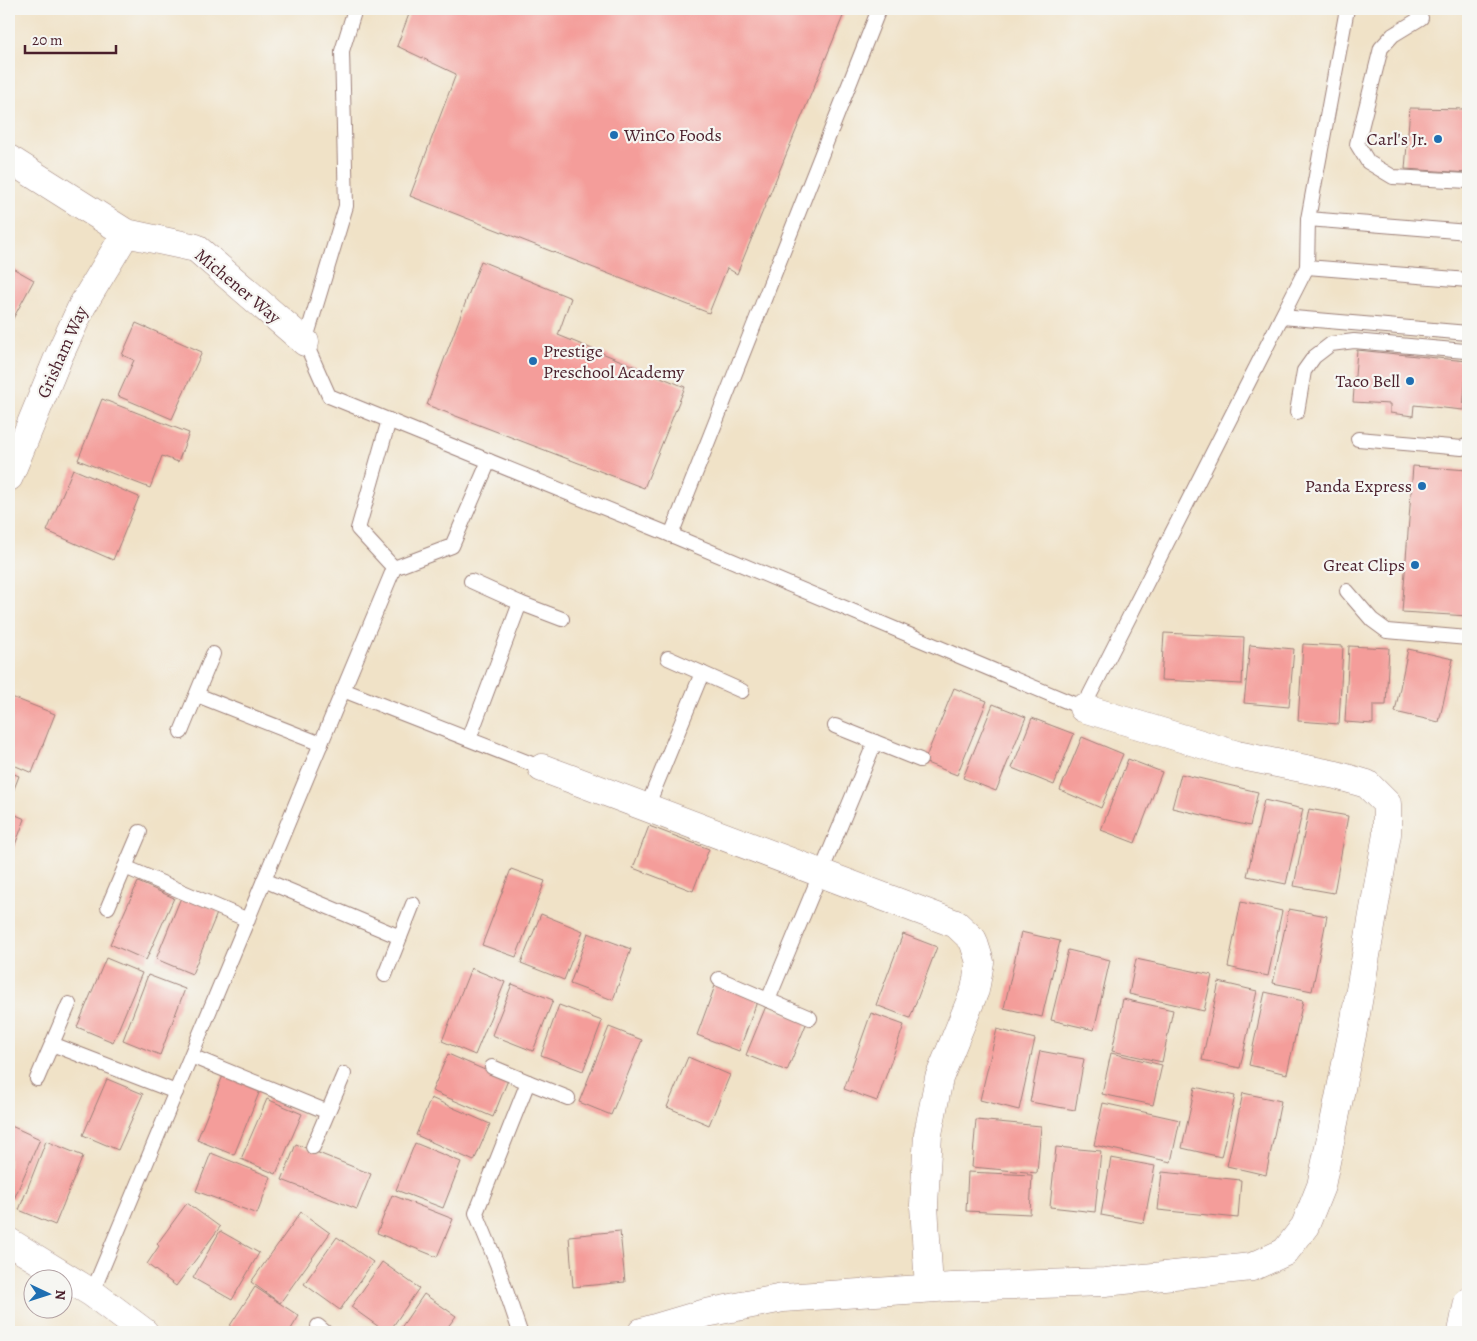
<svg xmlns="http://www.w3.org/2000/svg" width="1477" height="1341" font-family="Alegreya,serif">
	<rect width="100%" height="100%" fill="#f6f6f2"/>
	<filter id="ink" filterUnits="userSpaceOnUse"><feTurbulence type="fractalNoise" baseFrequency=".02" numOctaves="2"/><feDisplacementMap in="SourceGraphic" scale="10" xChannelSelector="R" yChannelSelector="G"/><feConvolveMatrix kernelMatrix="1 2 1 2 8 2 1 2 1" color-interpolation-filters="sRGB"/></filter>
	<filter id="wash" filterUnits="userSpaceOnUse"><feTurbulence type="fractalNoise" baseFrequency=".0096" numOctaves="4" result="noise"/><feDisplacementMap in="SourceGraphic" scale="20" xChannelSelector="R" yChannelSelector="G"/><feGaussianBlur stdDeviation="1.12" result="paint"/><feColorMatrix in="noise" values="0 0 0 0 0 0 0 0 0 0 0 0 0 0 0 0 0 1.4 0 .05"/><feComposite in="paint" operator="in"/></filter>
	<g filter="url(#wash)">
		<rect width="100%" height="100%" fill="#f0e2c7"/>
		<g id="blocks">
			<g fill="#f49d9a">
				<path d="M411 9H846L737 274 727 268 709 313 410 196 456 74 397 46Z"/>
				<path d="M1410 108 1468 109V173L1405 169Z"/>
				<path d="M481 261 571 298 558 335 685 387 644 488 427 405Z"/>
				<path d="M9 266 34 280 9 326Z"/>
				<path d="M136 323 202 352 172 419 118 396 134 360 122 355Z"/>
				<path d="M1357 350 1467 361 1463 410 1414 405 1413 416 1390 413V404L1353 402Z"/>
				<path d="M102 399 189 433 178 462 162 456 150 488 78 460Z"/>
				<path d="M1413 466 1468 470V616L1402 612Z"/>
				<path d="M73 469 139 497 113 560 47 531Z"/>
				<path d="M1164 633 1244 637 1242 684 1161 680Z"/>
				<path d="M1303 644 1343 646 1339 724 1298 721Z"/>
				<path d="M1250 645 1294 649 1289 707 1244 703Z"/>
				<path d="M1349 646 1389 648 1386 705H1373V724L1345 722Z"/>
				<path d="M1408 649 1453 659 1439 722 1395 712Z"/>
				<path d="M954 688 987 701 957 775 924 762Z"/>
				<path d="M9 696 55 714 32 773 9 763Z"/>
				<path d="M993 704 1026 717 996 791 963 778Z"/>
				<path d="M1032 718 1074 734 1054 785 1012 768Z"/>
				<path d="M1082 737 1123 754 1101 808 1060 790Z"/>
				<path d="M1128 759 1162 772 1135 843 1101 830Z"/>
				<path d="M9 772 19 776 9 802Z"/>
				<path d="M1181 774 1258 792 1250 826 1172 808Z"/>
				<path d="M1264 800 1303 809 1286 884 1247 876Z"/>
				<path d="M1309 809 1348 816 1334 893 1294 886Z"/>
				<path d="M9 812 25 819 13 850 9 848Z"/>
				<path d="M649 826 709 849 693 891 633 868Z"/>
				<path d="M511 869 545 881 516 957 482 945Z"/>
				<path d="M138 882 174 898 146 960 110 944Z"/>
				<path d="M182 895 218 911 192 974 156 959Z"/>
				<path d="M1241 902 1282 911 1268 976 1228 967Z"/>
				<path d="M1289 909 1327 916 1312 991 1273 983Z"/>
				<path d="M541 914 583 931 564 980 521 963Z"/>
				<path d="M1021 932 1060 941 1042 1017 1004 1008Z"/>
				<path d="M588 933 631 949 613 1000 570 984Z"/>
				<path d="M903 934 937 947 910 1018 876 1005Z"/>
				<path d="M1068 950 1110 960 1094 1030 1051 1020Z"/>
				<path d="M106 958 142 973 113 1042 77 1027Z"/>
				<path d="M1136 959 1212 975 1204 1011 1129 994Z"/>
				<path d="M471 968 505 982 475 1055 442 1041Z"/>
				<path d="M148 975 185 989 160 1055 123 1040Z"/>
				<path d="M1219 982 1257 991 1240 1068 1202 1060Z"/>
				<path d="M716 983 758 999 739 1051 697 1035Z"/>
				<path d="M512 984 553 1000 533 1051 492 1035Z"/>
				<path d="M1265 992 1303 1001 1287 1074 1249 1065Z"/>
				<path d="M1123 999 1173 1010 1162 1062 1112 1051Z"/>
				<path d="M559 1005 602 1021 583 1071 541 1055Z"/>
				<path d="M766 1006 807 1022 787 1071 746 1055Z"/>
				<path d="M871 1013 904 1025 877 1101 844 1089Z"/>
				<path d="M609 1027 642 1040 611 1115 579 1102Z"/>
				<path d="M997 1029 1035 1039 1019 1110 980 1100Z"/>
				<path d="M1040 1051 1084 1059 1075 1110 1030 1102Z"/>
				<path d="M1111 1053 1162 1065 1153 1105 1102 1094Z"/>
				<path d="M448 1054 508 1080 493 1117 432 1091Z"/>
				<path d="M688 1057 730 1075 709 1125 667 1107Z"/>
				<path d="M224 1073 261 1088 234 1155 197 1140Z"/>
				<path d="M107 1079 143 1094 118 1150 83 1135Z"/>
				<path d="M1195 1087 1235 1096 1221 1157 1182 1148Z"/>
				<path d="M1243 1093 1281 1101 1266 1175 1227 1166Z"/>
				<path d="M431 1098 490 1124 474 1161 416 1135Z"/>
				<path d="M267 1099 302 1114 276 1174 241 1159Z"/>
				<path d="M1103 1103 1180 1120 1171 1162 1094 1145Z"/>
				<path d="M976 1120 1041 1126 1037 1173 972 1167Z"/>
				<path d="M9 1125 40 1139 14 1199 9 1196Z"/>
				<path d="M46 1141 83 1156 55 1225 19 1210Z"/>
				<path d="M415 1143 461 1162 443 1208 396 1190Z"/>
				<path d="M296 1144 371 1174 357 1209 282 1180Z"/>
				<path d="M1056 1147 1101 1151 1095 1212 1050 1207Z"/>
				<path d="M211 1153 271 1177 257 1214 196 1191Z"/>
				<path d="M1111 1158 1155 1166 1144 1223 1101 1215Z"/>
				<path d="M968 1172 1032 1175 1030 1214 966 1211Z"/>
				<path d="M1162 1172 1241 1180 1238 1218 1158 1210Z"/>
				<path d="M392 1195 453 1219 437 1257 377 1233Z"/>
				<path d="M187 1203 220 1227 176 1286 147 1264 159 1246 157 1244Z"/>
				<path d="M301 1212 330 1233 280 1303 251 1282Z"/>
				<path d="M220 1231 259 1253 232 1300 193 1278Z"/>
				<path d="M620 1231 625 1282 573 1287 569 1236Z"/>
				<path d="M337 1237 373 1262 340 1310 304 1284Z"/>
				<path d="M382 1262 419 1288 389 1332H386L351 1307Z"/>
				<path d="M255 1287 299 1316 291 1329 297 1332H237L229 1327Z"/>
				<path d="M424 1294 456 1316 444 1332H398Z"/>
			</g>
		</g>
	</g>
	<g filter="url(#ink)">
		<use href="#blocks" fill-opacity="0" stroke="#9d8079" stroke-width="1"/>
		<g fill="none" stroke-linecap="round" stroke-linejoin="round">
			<defs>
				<g id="service">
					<path d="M355 9 342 51 346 206 305 342 329 396 671 535 1083 708 1307 267 1308 219 1347 9"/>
					<path d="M1421 18 1393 35 1381 48 1357 144 1368 162 1393 177 1468 181"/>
					<path d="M1308 219 1468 232"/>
					<path d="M1307 267 1468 280"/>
					<path d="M1282 317 1468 333"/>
					<path d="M1297 412 1304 371 1314 357 1331 344 1354 341 1465 351 1468 352"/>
					<path d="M389 420 358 529 394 568"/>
					<path d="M1358 439 1462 448 1468 445"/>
					<path d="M671 535 879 9"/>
					<path d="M471 581 520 603"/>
					<path d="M1347 591 1372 620 1387 631 1468 638"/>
					<path d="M668 658 742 691"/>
					<path d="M343 690 542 768"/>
					<path d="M197 695 321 744"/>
					<path d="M181 732 213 654"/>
					<path d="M469 739 520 603 562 619"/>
					<path d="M875 742 920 760"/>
					<path d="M647 807 702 673"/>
					<path d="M125 867 248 920"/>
					<path d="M264 880 400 937"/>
					<path d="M108 907 140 832"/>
					<path d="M385 975 413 904"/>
					<path d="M719 979 810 1018"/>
					<path d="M768 1000 875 742 835 726"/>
					<path d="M52 1044 176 1092"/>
					<path d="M191 1056 328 1112"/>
					<path d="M492 1067 528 1082"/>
					<path d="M37 1079 69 1004"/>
					<path d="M313 1147 344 1074"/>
					<path d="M92 1293 394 568 452 546 489 461"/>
					<path d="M318 1326 325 1332"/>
					<path d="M520 1332 497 1264 476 1213 528 1082 568 1098"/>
				</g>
				<g id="minor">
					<path d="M9 159 126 233 196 248 305 342"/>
					<path d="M9 477 58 358 82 306 126 233"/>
					<path d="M542 768 956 924 973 940 980 962 975 990 939 1078 928 1134 924 1205 929 1288"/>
					<path d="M9 1242 92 1293 144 1332"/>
					<path d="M642 1332 706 1313 783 1298 952 1287 1105 1282 1252 1267 1285 1252 1305 1226 1321 1186 1354 1025 1387 834V804L1367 784 1336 775 1237 755 1083 708"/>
				</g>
				<path id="secondary" d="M1462 1332 1468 1302"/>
			</defs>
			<use href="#service" stroke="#9d8079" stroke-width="16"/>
			<use href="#minor" stroke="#9d8079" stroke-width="29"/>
			<use href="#secondary" stroke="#9d8079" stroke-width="29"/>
			<use href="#service" stroke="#fff" stroke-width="14"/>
			<use href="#minor" stroke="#fff" stroke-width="28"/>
			<use href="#secondary" stroke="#fff" stroke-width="28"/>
		</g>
	</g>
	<g fill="#1f6fb2" stroke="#f6f6f2" stroke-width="2">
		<circle cx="614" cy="135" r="5"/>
		<circle cx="1438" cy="139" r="5"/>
		<circle cx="533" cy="361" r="5"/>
		<circle cx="1410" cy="381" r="5"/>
		<circle cx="1422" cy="486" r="5"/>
		<circle cx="1415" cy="565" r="5"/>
	</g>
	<g text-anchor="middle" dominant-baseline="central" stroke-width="4.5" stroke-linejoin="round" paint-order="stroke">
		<g font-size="18" fill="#4a1f2b" stroke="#f6f6f2" text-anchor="end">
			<text x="624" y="135" text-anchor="start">WinCo Foods</text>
			<text x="1428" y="139">Carl's Jr.</text>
			<text x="543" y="351" text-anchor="start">Prestige<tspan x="543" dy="21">Preschool Academy</tspan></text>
			<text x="1400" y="381">Taco Bell</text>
			<text x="1412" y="486">Panda Express</text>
			<text x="1405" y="565">Great Clips</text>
		</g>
		<g font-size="18" fill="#4a1f2b" stroke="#f6f6f2">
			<text transform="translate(238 286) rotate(40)">Michener Way</text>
			<text transform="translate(62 352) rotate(-66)">Grisham Way</text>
		</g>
	</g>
	<rect width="1477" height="1341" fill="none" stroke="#f6f6f2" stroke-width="30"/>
	<g transform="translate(48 1294) rotate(94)"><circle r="24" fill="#f6f6f2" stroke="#b1a0a2"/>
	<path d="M0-4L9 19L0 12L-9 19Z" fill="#1f6fb2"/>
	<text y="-8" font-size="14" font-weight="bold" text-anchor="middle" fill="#4a1f2b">N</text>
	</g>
	<path d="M25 45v8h91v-8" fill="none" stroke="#4a1f2b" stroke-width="2.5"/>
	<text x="32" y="45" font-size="15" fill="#4a1f2b" stroke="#f6f6f2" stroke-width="4" paint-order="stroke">20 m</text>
</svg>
